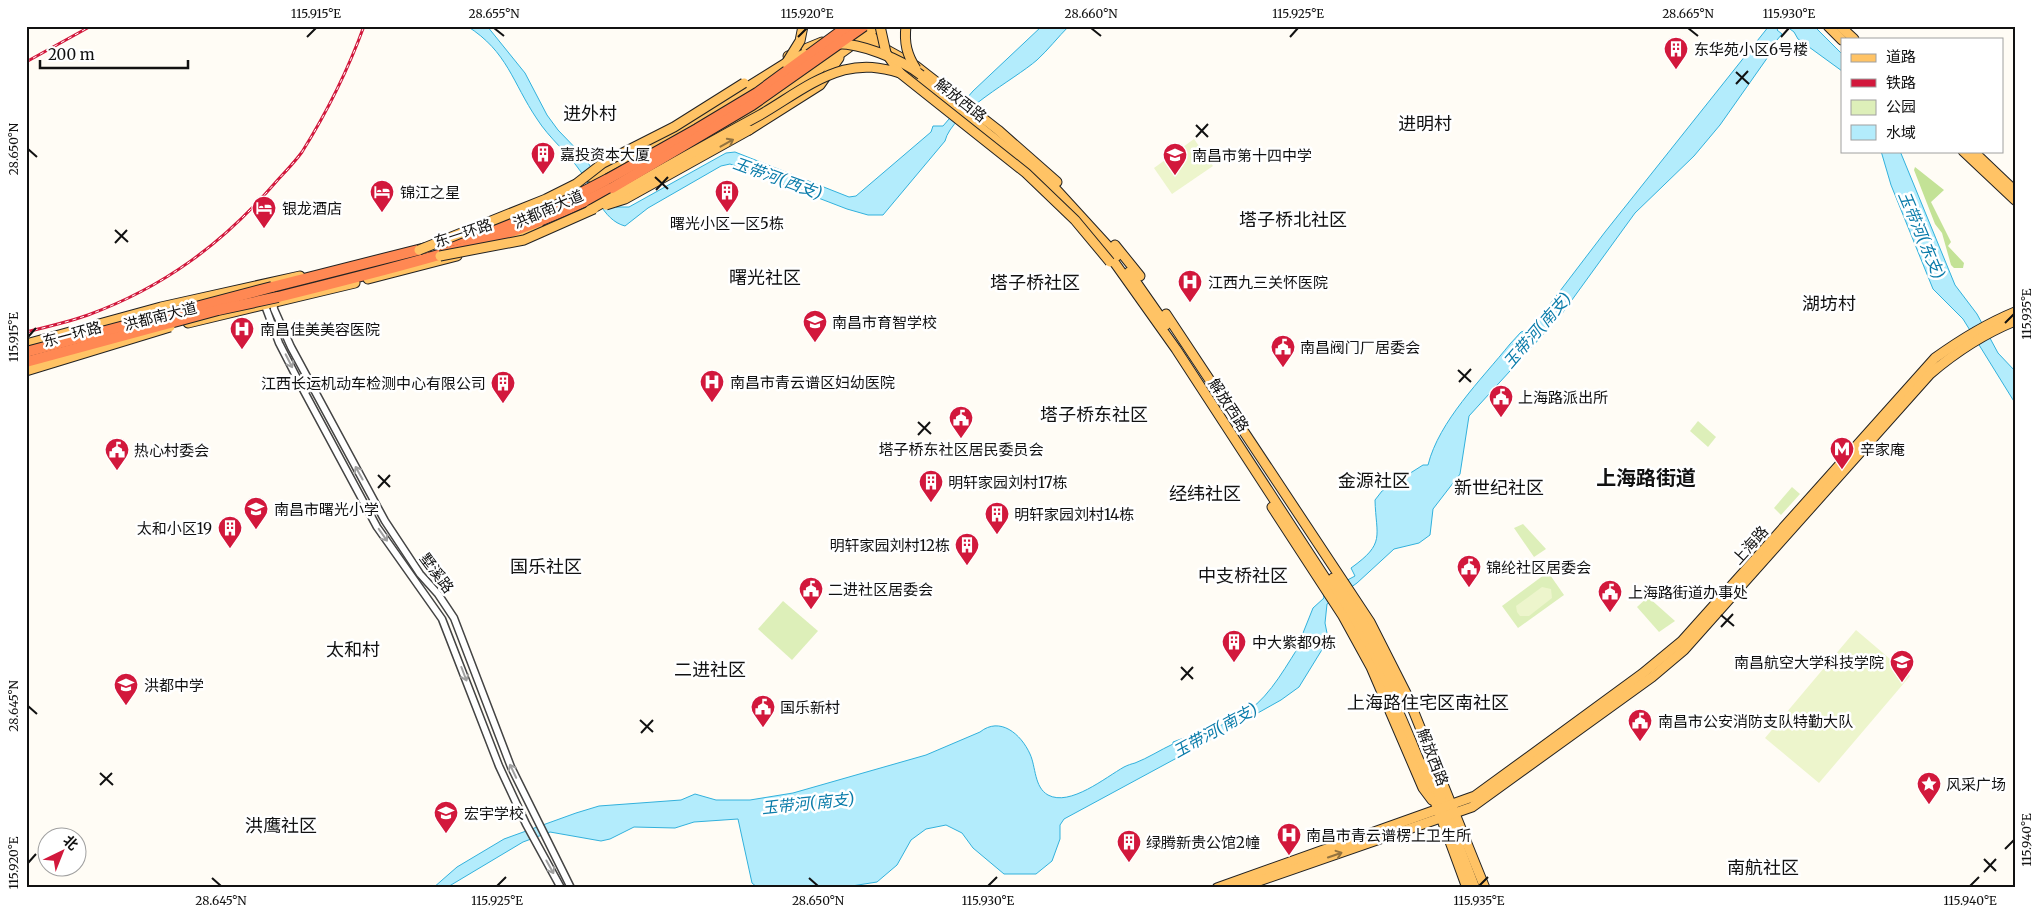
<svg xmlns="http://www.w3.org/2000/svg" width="2041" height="914" font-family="Merriweather,'Noto Sans SC',serif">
	<rect width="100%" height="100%" fill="#fffcf5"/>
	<g fill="#ddefb9">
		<path d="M1698 421 1716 437 1708 447 1690 431Z"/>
		<path d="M1792 487 1800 494 1781 515 1774 508Z"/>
		<path d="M1523 524 1546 549 1534 557 1514 528Z"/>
		<path d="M1548 572 1564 595 1518 628 1502 606Z"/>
		<path d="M1648 597 1675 621 1659 632 1637 607Z"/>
		<path d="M783 601 818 631 792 660 758 629Z"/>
	</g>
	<path fill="#c3e296" d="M1915 167 1944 190 1931 202 1951 242 1948 246 1964 263 1963 268H1954L1951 265 1942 233 1935 224 1914 170Z"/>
	<g fill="#edf5cc">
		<path d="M1194 139 1213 166 1172 194 1154 168Z"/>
		<path d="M1542 587 1551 589 1552 598 1529 616H1520L1517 612 1516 606Z"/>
		<path d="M1856 630 1910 676 1819 783 1765 738Z"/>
	</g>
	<g fill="#b3ecfc" stroke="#32b1dc">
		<path d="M467 26H487L525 73 547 115 558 130 585 158 616 207H629L726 153 735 152 849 197 856 196 931 132 933 126H943L973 91 1042 26H1069C1058 37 1048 50 1037 60 1014 80 952 112 945 141L883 215H868L847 209 730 164 721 166 648 208 625 226C602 220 594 190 581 172 568 153 549 138 537 119 512 82 508 52 467 26Z"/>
		<path d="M1769 26H1780L1777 30 1782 34 1767 52 1770 54 1720 125 1694 156 1635 213 1561 315 1469 416 1460 474 1433 509 1430 535 1419 543 1394 549 1357 583 1327 604 1325 623 1327 633 1323 648 1299 687 1281 700 1199 746 1064 819 1060 825V839L1052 861 1036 874H1004L973 848 962 833 946 825 926 829 911 840 897 865 877 882 839 888H758L752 883 738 819 694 822 675 828 634 827 610 839 601 841 550 832 523 842 446 888H433L457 867 504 839 576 813 599 806 681 800 695 794 716 800H750L793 793 926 755 980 732C1000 716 1021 734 1030 754 1036 767 1034 787 1048 795 1070 807 1106 777 1124 767 1128 765 1131 764 1135 763 1148 758 1160 750 1173 744V742C1196 733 1228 726 1248 711 1272 694 1287 664 1303 640L1301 638 1313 608 1324 598 1323 593 1355 576 1351 568C1386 543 1376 537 1375 500L1382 491 1423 465H1428C1439 421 1481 380 1510 344L1521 332 1531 329 1605 232Z"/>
		<path d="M1786 26H1814L1842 54V71L1798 39 1794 32Z"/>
		<path d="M1881 151H1900L1955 285 1977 314 1998 353 2015 371V403L1963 319 1933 289 1891 185Z"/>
	</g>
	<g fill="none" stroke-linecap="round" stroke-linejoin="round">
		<defs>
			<g id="minor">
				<path d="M273 298 274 309 291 347 385 521 420 574 438 594 454 618 511 767 571 888"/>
				<path d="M264 303 279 343 299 382 377 527 442 619 499 766 526 824 561 888"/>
			</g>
			<g id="major">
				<path d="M860 26 888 51"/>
				<path d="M1828 26 1842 40"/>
				<path d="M1840 26 1854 39"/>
				<path d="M851 29 880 52"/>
				<path d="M887 50 916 66 998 130 1057 182"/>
				<path d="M788 56 822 42"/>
				<path d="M913 73 1053 186 1117 256"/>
				<path d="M749 130 820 85 839 58"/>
				<path d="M710 138 815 72 878 26"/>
				<path d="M1963 151 2015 200"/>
				<path d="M1973 151 2015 191"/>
				<path d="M589 177 672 134 786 63"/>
				<path d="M510 240 540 229"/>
				<path d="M1115 245 1140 276"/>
				<path d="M1107 252 1176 349 1359 630C1403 712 1435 800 1467 888"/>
				<path d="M1129 272 1166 325"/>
				<path d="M368 279 457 256"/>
				<path d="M1166 314 1370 622 1407 695 1485 888"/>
				<path d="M188 323 355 283"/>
				<path d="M26 344 161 307 300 276"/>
				<path d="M1272 507 1343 616 1371 667 1423 788 1432 800"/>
				<path d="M1333 578 1365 626 1402 701"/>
				<path d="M1427 762 1475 888"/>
				<path d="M1217 888 1475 796 1642 674 1682 641 1935 358C1960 340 1986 324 2015 312"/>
				<path d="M1239 888 1472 807 1652 677 1684 650 1930 374C1957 351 1983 334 2015 321"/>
			</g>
			<g id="highway">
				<path d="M440 244C501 229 553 209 608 179"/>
				<path d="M272 287 426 248"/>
				<path d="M278 297C392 268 507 243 612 188"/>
			</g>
		</defs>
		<use href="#minor" stroke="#444" stroke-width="9"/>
		<use href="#major" stroke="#222" stroke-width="11"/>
		<use href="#highway" stroke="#222" stroke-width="12"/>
		<use href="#minor" stroke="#fff" stroke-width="6"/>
		<use href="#major" stroke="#ffc365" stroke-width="9"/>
		<use href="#highway" stroke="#ff8853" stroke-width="10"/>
		<defs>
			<g id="rail">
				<path d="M26 62 91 26"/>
				<path d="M26 332C47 327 68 322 88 315 164 287 222 244 275 183 284 173 294 163 302 152 327 112 348 70 364 26"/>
			</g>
		</defs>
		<use href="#rail" stroke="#d2183c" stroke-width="3"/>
		<use href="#rail" stroke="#fff" stroke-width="1" stroke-dasharray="4" stroke-linecap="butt"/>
		<defs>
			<g id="major-bridge">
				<path d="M880 26 886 53 900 73 1026 173 1075 220 1110 262"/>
				<path d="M906 26C904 43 907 55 916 69"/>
				<path d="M833 44C859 42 901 59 921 75"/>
				<path d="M787 62 800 41 803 26"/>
				<path d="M786 63 804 54"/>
				<path d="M606 205 625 199 749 130"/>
				<path d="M590 210C647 178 703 146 760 115 788 99 812 79 844 70 864 65 880 67 900 73"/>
				<path d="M419 250 546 199 576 184 603 163 674 127 744 83"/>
				<path d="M440 256 524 240 594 209"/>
				<path d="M26 371 170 327"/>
			</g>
			<g id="highway-bridge">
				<path d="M608 179 697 129 757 93 848 26"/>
				<path d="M612 188 752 105 864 26"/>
				<path d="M26 352 272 287"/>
				<path d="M26 362 218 310 278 297"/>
			</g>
		</defs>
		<use href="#major-bridge" stroke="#222" stroke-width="11" stroke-linecap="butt"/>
		<use href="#highway-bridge" stroke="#222" stroke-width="12" stroke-linecap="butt"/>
		<use href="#major-bridge" stroke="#ffc365" stroke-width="9"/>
		<use href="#highway-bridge" stroke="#ff8853" stroke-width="10"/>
	</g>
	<defs><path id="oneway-shaft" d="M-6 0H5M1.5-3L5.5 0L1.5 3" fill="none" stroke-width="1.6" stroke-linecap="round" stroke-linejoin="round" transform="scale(1.25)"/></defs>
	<g stroke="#94733f">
		<use href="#oneway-shaft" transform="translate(727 143) rotate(-29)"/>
		<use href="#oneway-shaft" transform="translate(1335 855) rotate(-19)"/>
	</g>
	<g stroke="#a0a0a0">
		<use href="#oneway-shaft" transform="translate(289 361) rotate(63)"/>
		<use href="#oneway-shaft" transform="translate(359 473) rotate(-119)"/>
		<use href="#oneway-shaft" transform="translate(383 535) rotate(55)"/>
		<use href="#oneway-shaft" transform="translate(464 674) rotate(69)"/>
		<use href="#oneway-shaft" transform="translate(513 771) rotate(-115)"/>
		<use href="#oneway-shaft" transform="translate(550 867) rotate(61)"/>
	</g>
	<path fill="none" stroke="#111" stroke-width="2" d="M494 28 504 36M1091 28 1101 36M1688 28 1698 36M307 37 316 28M798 37 807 28M1290 37 1298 28M1781 37 1789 28M1736 72 1749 84M1736 84 1748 71M1196 125 1208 137M1196 137 1208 124M28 149 37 157M655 177 668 189M656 190 668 177M115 230 128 242M115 243 127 230M2005 323 2014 314M28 337 36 328M1458 370 1471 382M1459 382 1471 369M918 422 931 434M918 435 930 422M378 475 390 487M378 488 390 475M1721 615 1734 626M1721 627 1733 614M1181 667 1193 679M1181 680 1193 667M28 706 37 714M640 720 653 732M641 733 653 720M100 773 113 785M100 785 112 773M2005 849 2014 840M1984 859 1996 871M28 863 36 854M1984 872 1996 859M212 878 221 886M809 878 818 886M497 886 506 877M988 886 997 877M1479 886 1488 877M1970 886 1979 877"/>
	<defs>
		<symbol id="building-pin" viewBox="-11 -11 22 30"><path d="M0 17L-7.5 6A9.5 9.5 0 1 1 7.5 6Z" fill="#d2183c" stroke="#fff"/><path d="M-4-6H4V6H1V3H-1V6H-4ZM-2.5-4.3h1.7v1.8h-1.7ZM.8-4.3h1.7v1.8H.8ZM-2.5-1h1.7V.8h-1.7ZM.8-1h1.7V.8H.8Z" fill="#fff"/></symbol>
		<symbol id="school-pin" viewBox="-11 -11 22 30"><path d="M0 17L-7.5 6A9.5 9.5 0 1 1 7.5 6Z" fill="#d2183c" stroke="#fff"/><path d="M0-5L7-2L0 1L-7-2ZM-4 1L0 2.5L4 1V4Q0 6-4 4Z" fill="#fff"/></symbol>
		<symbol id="hotel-pin" viewBox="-11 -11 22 30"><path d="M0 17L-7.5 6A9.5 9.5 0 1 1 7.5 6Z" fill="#d2183c" stroke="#fff"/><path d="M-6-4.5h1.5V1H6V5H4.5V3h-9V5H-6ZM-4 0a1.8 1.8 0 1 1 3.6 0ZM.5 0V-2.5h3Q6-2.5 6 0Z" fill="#fff"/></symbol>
		<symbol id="hospital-pin" viewBox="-11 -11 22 30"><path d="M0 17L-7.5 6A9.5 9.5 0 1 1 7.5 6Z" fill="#d2183c" stroke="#fff"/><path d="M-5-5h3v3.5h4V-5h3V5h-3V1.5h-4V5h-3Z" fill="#fff"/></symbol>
		<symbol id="civic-pin" viewBox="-11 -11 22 30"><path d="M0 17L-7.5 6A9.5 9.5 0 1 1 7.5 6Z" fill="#d2183c" stroke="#fff"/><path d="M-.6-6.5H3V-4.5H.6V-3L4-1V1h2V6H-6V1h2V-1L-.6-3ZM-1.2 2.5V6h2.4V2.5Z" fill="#fff"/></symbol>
		<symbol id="metro-pin" viewBox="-11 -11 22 30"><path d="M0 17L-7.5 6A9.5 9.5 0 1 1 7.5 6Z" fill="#d2183c" stroke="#fff"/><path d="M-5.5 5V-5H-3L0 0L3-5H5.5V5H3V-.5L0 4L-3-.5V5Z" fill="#fff"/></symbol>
		<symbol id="sight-pin" viewBox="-11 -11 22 30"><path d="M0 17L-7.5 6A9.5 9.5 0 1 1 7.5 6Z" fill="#d2183c" stroke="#fff"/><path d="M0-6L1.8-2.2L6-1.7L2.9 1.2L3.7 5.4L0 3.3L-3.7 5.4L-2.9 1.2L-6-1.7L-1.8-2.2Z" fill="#fff"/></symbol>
	</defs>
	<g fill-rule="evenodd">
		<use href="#building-pin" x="1662" y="35" width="28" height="38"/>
		<use href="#building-pin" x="529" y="140" width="28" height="38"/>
		<use href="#school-pin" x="1161" y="141" width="28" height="38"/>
		<use href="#hotel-pin" x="368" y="178" width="28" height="38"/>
		<use href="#building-pin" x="713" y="178" width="28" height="38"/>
		<use href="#hotel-pin" x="250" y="194" width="28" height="38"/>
		<use href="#hospital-pin" x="1176" y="268" width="28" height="38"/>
		<use href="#school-pin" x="801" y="308" width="28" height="38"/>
		<use href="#hospital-pin" x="228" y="315" width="28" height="38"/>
		<use href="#civic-pin" x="1269" y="333" width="28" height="38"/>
		<use href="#hospital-pin" x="698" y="368" width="28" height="38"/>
		<use href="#building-pin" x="489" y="369" width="28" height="38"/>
		<use href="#civic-pin" x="1487" y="383" width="28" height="38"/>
		<use href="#civic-pin" x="947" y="404" width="28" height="38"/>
		<use href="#metro-pin" x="1828" y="435" width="28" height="38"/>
		<use href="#civic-pin" x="103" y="436" width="28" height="38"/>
		<use href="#building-pin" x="917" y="468" width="28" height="38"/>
		<use href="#school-pin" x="242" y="495" width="28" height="38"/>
		<use href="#building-pin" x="983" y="500" width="28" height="38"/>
		<use href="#building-pin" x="216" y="514" width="28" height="38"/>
		<use href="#building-pin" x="953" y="531" width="28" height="38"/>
		<use href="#civic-pin" x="1455" y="553" width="28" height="38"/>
		<use href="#civic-pin" x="797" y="575" width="28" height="38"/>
		<use href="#civic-pin" x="1596" y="578" width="28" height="38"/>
		<use href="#building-pin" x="1220" y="628" width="28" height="38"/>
		<use href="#school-pin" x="1888" y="648" width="28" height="38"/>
		<use href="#school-pin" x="112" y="671" width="28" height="38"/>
		<use href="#civic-pin" x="749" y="693" width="28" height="38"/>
		<use href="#civic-pin" x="1626" y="707" width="28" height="38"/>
		<use href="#sight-pin" x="1915" y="770" width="28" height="38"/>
		<use href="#school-pin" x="432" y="799" width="28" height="38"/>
		<use href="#hospital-pin" x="1275" y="821" width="28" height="38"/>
		<use href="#building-pin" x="1115" y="828" width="28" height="38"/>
	</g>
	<g text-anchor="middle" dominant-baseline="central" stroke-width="5" stroke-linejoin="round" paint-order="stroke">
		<g font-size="15" fill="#111" stroke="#fff" text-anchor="start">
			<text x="1694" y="49">东华苑小区6号楼</text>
			<text x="560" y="154">嘉投资本大厦</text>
			<text x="1192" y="155">南昌市第十四中学</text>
			<text x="400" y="192">锦江之星</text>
			<text x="282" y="208">银龙酒店</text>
			<text x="727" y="223" text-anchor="middle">曙光小区一区5栋</text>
			<text x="1208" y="282">江西九三关怀医院</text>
			<text x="832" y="322">南昌市育智学校</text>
			<text x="260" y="329">南昌佳美美容医院</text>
			<text x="1300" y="347">南昌阀门厂居委会</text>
			<text x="730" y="382">南昌市青云谱区妇幼医院</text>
			<text x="486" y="383" text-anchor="end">江西长运机动车检测中心有限公司</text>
			<text x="1518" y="397">上海路派出所</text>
			<text x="961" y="449" text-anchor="middle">塔子桥东社区居民委员会</text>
			<text x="1860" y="449">辛家庵</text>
			<text x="134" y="450">热心村委会</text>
			<text x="948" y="482">明轩家园刘村17栋</text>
			<text x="274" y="509">南昌市曙光小学</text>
			<text x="1014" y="514">明轩家园刘村14栋</text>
			<text x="212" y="528" text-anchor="end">太和小区19</text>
			<text x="950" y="545" text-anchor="end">明轩家园刘村12栋</text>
			<text x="1486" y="567">锦纶社区居委会</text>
			<text x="828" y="589">二进社区居委会</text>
			<text x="1628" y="592">上海路街道办事处</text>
			<text x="1252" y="642">中大紫都9栋</text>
			<text x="1884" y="662" text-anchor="end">南昌航空大学科技学院</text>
			<text x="144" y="685">洪都中学</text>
			<text x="780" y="707">国乐新村</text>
			<text x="1658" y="721">南昌市公安消防支队特勤大队</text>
			<text x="1946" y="784">风采广场</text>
			<text x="464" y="813">宏宇学校</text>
			<text x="1306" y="835">南昌市青云谱楞上卫生所</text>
			<text x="1146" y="842">绿腾新贵公馆2幢</text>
		</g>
		<g font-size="15" fill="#111" stroke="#fff">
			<text transform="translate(961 100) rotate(38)">解放西路</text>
			<text transform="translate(548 209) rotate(-23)">洪都南大道</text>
			<text transform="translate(463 233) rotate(-18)">东一环路</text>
			<text transform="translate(160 316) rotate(-14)">洪都南大道</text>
			<text transform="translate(72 334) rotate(-15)">东一环路</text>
			<text transform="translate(1229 405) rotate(57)">解放西路</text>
			<text transform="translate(1750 545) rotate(-48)">上海路</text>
			<text transform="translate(437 573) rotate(53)">墅溪路</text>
			<text transform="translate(1433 757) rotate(69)">解放西路</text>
		</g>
		<g font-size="16" font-style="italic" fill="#0a7caa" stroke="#fff">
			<text transform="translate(778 178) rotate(20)">玉带河(西支)</text>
			<text transform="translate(1922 235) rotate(67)">玉带河(东支)</text>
			<text transform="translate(1537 330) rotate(-49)">玉带河(南支)</text>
			<text transform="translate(1215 730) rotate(-29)">玉带河(南支)</text>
			<text transform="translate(808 803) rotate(-6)">玉带河(南支)</text>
		</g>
		<g font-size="18" fill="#111" stroke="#fff">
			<text x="590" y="113">进外村</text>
			<text x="1425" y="123">进明村</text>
			<text x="1293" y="219">塔子桥北社区</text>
			<text x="765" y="277">曙光社区</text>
			<text x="1035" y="282">塔子桥社区</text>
			<text x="1829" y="303">湖坊村</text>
			<text x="1094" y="414">塔子桥东社区</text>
			<text x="1374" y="480">金源社区</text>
			<text x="1499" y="487">新世纪社区</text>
			<text x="1205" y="493">经纬社区</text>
			<text x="546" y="566">国乐社区</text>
			<text x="1243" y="575">中支桥社区</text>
			<text x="353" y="649">太和村</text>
			<text x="710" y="669">二进社区</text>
			<text x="1428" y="702">上海路住宅区南社区</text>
			<text x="281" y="825">洪鹰社区</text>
			<text x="1763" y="867">南航社区</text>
		</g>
		<g font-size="20" font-weight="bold" fill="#111" stroke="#fff">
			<text x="1646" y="477">上海路街道</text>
		</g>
	</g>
	<rect width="2041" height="914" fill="none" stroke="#ffffff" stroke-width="55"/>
	<rect x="1841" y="38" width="162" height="115" fill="#ffffff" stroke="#a0a0a0"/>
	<rect x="1851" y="54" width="25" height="8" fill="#ffc365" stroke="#a0a0a0"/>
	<text x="1886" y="62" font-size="15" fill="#111111">道路</text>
	<rect x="1851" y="79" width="25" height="8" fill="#d2183c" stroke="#a0a0a0"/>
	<text x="1886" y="88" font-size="15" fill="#111111">铁路</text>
	<rect x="1851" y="100" width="25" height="15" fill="#ddefb9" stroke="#a0a0a0"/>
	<text x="1886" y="112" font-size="15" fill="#111111">公园</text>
	<rect x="1851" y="125" width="25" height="15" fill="#b3ecfc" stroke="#a0a0a0"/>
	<text x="1886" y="138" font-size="15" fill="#111111">水域</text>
	<g transform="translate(62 852) rotate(43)"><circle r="24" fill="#ffffff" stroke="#a0a0a0"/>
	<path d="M0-4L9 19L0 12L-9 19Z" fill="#d2183c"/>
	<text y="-8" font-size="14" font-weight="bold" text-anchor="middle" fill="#111111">北</text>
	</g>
	<path d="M40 60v8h148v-8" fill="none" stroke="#111111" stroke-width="2.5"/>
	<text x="48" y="60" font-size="15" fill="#111111" stroke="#ffffff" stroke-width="4" paint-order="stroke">200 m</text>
	<rect x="28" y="28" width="1986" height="858" fill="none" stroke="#111" stroke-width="2"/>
	<g font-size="12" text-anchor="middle" fill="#111">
		<text x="316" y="18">115.915°E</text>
		<text x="494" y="18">28.655°N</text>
		<text x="807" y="18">115.920°E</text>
		<text x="1091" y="18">28.660°N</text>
		<text x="1298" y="18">115.925°E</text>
		<text x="1688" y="18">28.665°N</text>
		<text x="1789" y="18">115.930°E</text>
		<text transform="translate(14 149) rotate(-90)" y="4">28.650°N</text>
		<text transform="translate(2027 314) rotate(-90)" y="4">115.935°E</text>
		<text transform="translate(14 337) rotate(-90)" y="4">115.915°E</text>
		<text transform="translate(14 706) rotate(-90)" y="4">28.645°N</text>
		<text transform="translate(2027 840) rotate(-90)" y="4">115.940°E</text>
		<text transform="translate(14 863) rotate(-90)" y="4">115.920°E</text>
		<text x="221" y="905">28.645°N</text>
		<text x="497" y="905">115.925°E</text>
		<text x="818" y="905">28.650°N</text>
		<text x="988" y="905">115.930°E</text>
		<text x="1479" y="905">115.935°E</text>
		<text x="1970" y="905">115.940°E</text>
	</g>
</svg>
